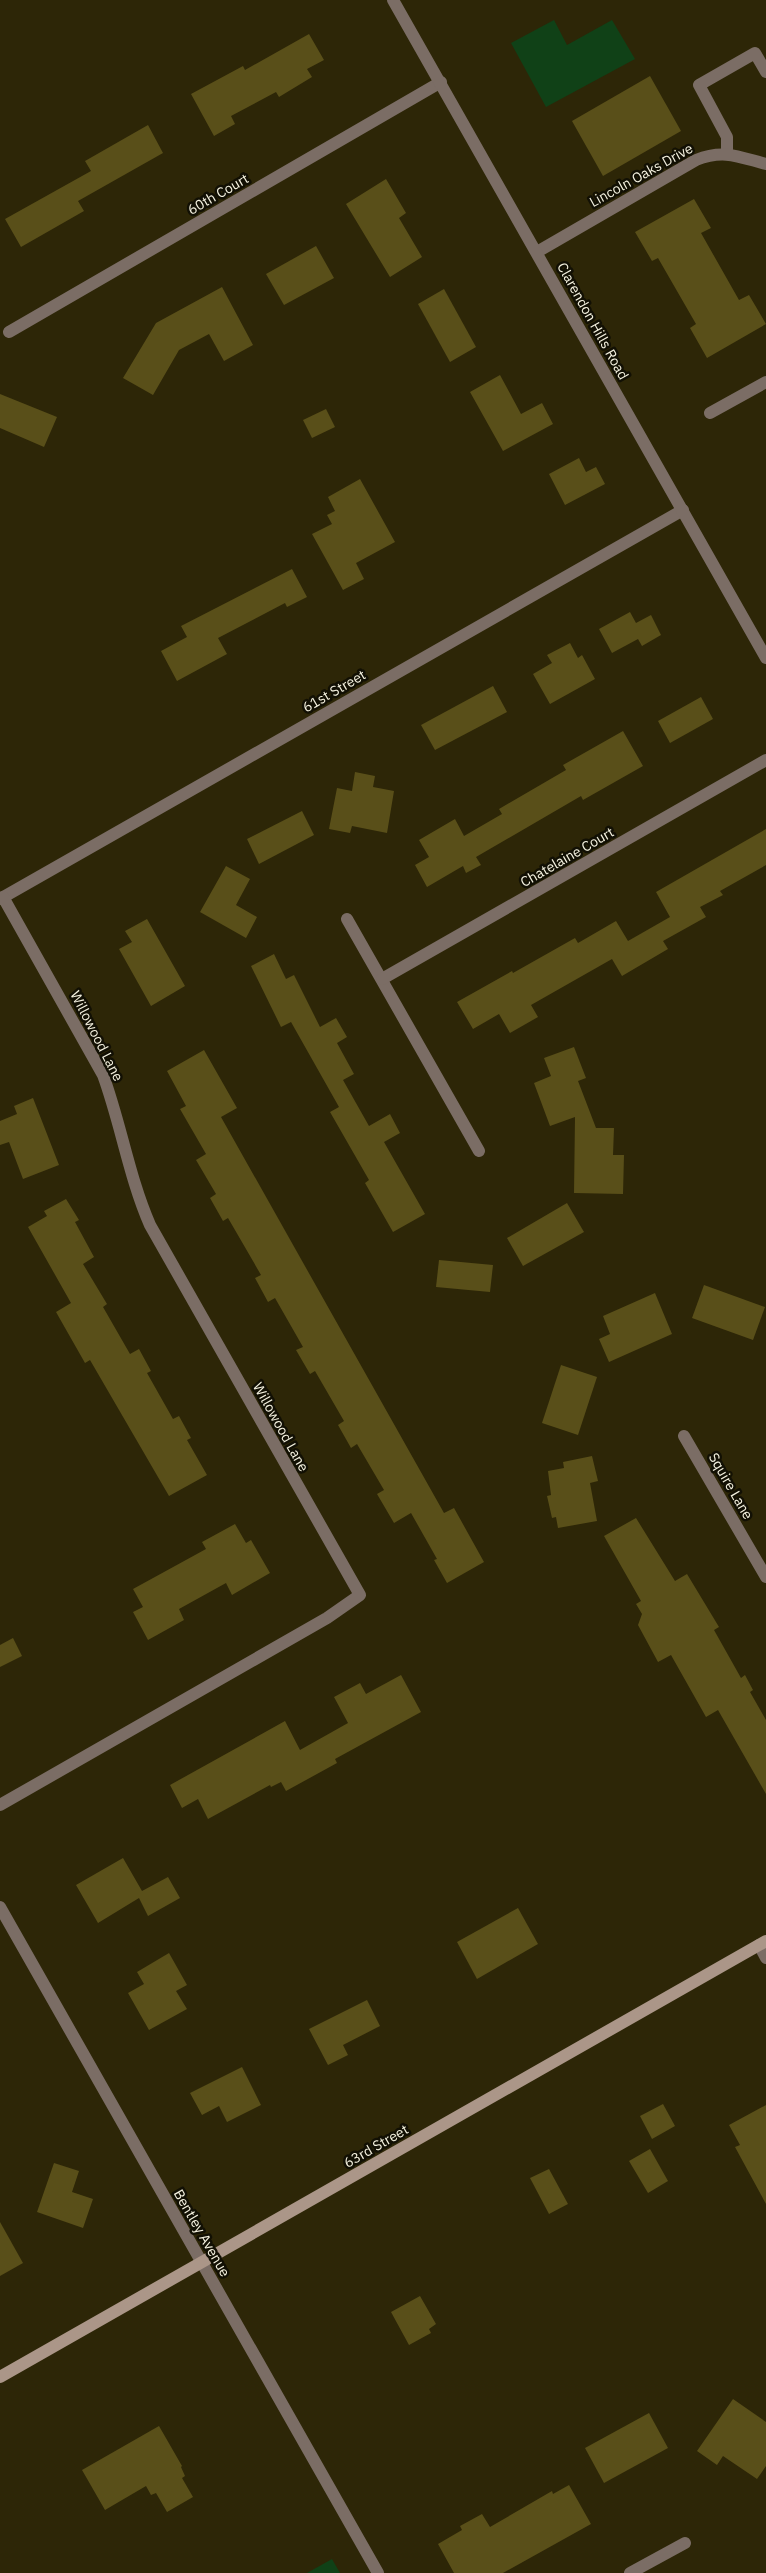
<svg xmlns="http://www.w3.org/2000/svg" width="766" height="2573" font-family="'IBM Plex Sans',sans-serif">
	<rect width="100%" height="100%" fill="#2d2607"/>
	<g fill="#104117">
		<path d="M554 20 567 45 612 20 635 59 546 107 511 43Z"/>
		<path d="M332 2559 340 2573H307Z"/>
	</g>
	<g fill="#594f19">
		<path d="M309 34 324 60 307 69 312 77 279 97 276 92 231 116 235 124 214 136 191 94 243 66 245 70Z"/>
		<path d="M650 76 681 131 603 176 572 121Z"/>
		<path d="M148 125 163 153 78 201 84 211 21 247 5 219 91 171 85 161Z"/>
		<path d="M386 179 406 213 399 218 422 257 390 277 346 204Z"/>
		<path d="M694 199 711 228 701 233 739 300 749 295 766 324 707 358 690 328 696 324 658 258 652 261 635 232Z"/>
		<path d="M316 246 334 278 284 305 266 274Z"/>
		<path d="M222 287 253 345 224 361 209 334 179 350 153 395 123 378 156 323Z"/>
		<path d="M444 289 476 347 450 362 418 304Z"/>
		<path d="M500 375 521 414 542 403 553 424 503 451 470 392Z"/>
		<path d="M0 394 57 417 44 447 0 428Z"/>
		<path d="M326 409 335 427 312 438 303 420Z"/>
		<path d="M579 458 586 472 596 467 605 484 565 505 549 474Z"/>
		<path d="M360 479 395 542 356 563 364 579 343 590 312 534 332 524 327 515 335 511 328 497Z"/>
		<path d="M292 569 307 597 287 607 285 603 218 638 227 654 177 681 161 651 187 637 181 626Z"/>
		<path d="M630 612 636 623 651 615 661 635 642 646 638 639 612 653 599 629Z"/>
		<path d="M570 643 578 658 582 655 595 679 550 704 533 674 552 663 547 655Z"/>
		<path d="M493 686 507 712 435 750 421 725Z"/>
		<path d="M701 697 713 719 670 743 658 721Z"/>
		<path d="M623 731 643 766 583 800 581 796 476 857 481 865 466 873 463 866 427 887 415 865 429 857 419 840 455 819 464 836 502 814 499 809 566 770 563 765Z"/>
		<path d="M355 772 375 776 373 787 394 791 387 833 352 826 350 833 329 829 337 788 352 791Z"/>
		<path d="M302 811 314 835 259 864 247 839Z"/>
		<path d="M766 829V865L720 891 723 895 700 907 706 917 663 941 668 949 622 976 612 959 531 1005 538 1017 510 1033 499 1014 473 1029 457 1002 512 971 513 973 575 938 578 943 616 921 628 941 670 917 656 892Z"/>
		<path d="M226 866 250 879 236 905 257 917 246 938 200 912Z"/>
		<path d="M147 919 185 986 151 1006 119 949 132 942 125 931Z"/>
		<path d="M274 954 286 979 294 975 320 1027 336 1018 347 1037 337 1043 354 1074 343 1080 369 1126 390 1114 400 1133 384 1142 425 1214 393 1232 365 1183 369 1180 330 1112 339 1107 291 1022 281 1027 251 966Z"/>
		<path d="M574 1047 586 1078 578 1081 596 1128H614L613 1155H624L623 1194 574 1193 575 1117 550 1126 534 1083 551 1076 544 1058Z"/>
		<path d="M204 1050 237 1108 221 1117 444 1513 454 1508 484 1562 447 1583 434 1560 437 1559 411 1513 394 1523 377 1494 384 1490 357 1444 351 1448 338 1425 344 1421 315 1371 310 1374 296 1350 303 1347 275 1298 268 1302 255 1278 261 1275 228 1218 223 1221 210 1198 216 1194 196 1160 206 1154 180 1109 186 1106 167 1071Z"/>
		<path d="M33 1098 59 1165 23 1179 9 1142 0 1145V1121L17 1114 14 1106Z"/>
		<path d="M66 1199 79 1220 75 1222 94 1257 83 1264 107 1304 103 1307 130 1354 139 1349 151 1371 147 1373 173 1419 179 1416 191 1438 187 1440 207 1475 169 1496 90 1360 85 1363 56 1312 71 1303 28 1227 47 1216 44 1211Z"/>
		<path d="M567 1203 584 1232 523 1266 507 1238Z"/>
		<path d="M439 1260 493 1265 490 1292 436 1287Z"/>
		<path d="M704 1285 765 1307 753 1340 692 1318Z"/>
		<path d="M655 1293 672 1334 609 1362 599 1339 610 1334 603 1316Z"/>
		<path d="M561 1365 597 1377 578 1435 542 1423Z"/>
		<path d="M592 1456 598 1481 590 1483 597 1521 558 1528 556 1517 552 1518 547 1496 551 1495 548 1471 564 1468 563 1462Z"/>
		<path d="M636 1518 675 1581 687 1574 719 1627 714 1630 741 1678 745 1675 753 1690 750 1692 766 1720V1794L718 1710 706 1717 671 1655 658 1662 638 1625 642 1614 636 1604 641 1601 604 1536Z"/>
		<path d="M235 1524 246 1543 251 1540 270 1573 232 1595 226 1583 179 1609 184 1620 148 1640 133 1612 143 1607 133 1589 206 1549 202 1542Z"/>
		<path d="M13 1638 22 1656 0 1667V1645Z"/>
		<path d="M401 1675 421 1712 335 1759 337 1763 286 1791 281 1782 271 1787 270 1785 208 1819 198 1799 182 1808 170 1785 285 1721 300 1750 348 1723 334 1697 360 1683 366 1694Z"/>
		<path d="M123 1858 142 1891 168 1877 180 1898 148 1916 139 1898 98 1923 76 1885Z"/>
		<path d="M518 1908 538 1944 477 1979 457 1942Z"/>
		<path d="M169 1953 187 1985 176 1991 187 2009 149 2030 128 1993 144 1984 137 1972Z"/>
		<path d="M367 2000 380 2026 343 2045 348 2055 328 2065 309 2029Z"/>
		<path d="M242 2067 261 2105 227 2122 219 2106 202 2115 190 2093Z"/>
		<path d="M663 2104 675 2126 652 2139 640 2116Z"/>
		<path d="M766 2105V2204L735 2147 740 2145 729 2125Z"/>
		<path d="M650 2149 668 2181 648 2193 629 2161Z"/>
		<path d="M54 2163 79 2171 72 2192 93 2199 83 2228 37 2212Z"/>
		<path d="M549 2169 568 2204 549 2214 530 2178Z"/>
		<path d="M0 2222 23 2263 0 2276Z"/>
		<path d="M420 2296 436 2324 429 2329 431 2333 409 2345 391 2312Z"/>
		<path d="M733 2399 766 2422V2466L757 2479 723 2456 717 2465 697 2451Z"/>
		<path d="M649 2413 668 2448 604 2483 585 2448Z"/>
		<path d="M159 2426 182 2466 181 2467 185 2476 182 2478 193 2497 167 2512 156 2493 151 2495 146 2486 105 2510 82 2470Z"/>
		<path d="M569 2485 591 2524 503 2573H454L438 2544 462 2530 460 2526 482 2514 490 2527 552 2491 553 2494Z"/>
	</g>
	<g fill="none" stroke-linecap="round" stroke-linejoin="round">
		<g stroke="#7b6d65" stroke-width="12">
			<path d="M727 153V137L699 85 755 53 766 72"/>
			<path d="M537 252 696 160C724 149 739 157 766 164"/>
			<path d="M9 332 441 82"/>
			<path d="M710 413 766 382"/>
			<path d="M0 899 683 510"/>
			<path d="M347 919 479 1151"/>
			<path d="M382 979 766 760"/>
			<path d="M684 1436 766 1577"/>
			<path d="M0 1805 327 1618 360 1595 150 1225C129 1177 121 1124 103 1075L3 897"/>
			<path d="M0 1907 378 2573"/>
			<path d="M759 1945 766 1958"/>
			<path d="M630 2573 685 2543"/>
		</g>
		<path stroke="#7b6d65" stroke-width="12" d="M393 0 766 658"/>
		<path stroke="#ab9688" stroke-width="12" d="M0 2377 766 1941"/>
	</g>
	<g text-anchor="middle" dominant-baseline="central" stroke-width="5" stroke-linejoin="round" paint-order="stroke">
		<g font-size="14" fill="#f6f3e1" stroke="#121004">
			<text transform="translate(641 175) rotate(-29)">Lincoln Oaks Drive</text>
			<text transform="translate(218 194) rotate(-30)">60th Court</text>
			<text transform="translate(593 321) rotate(61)">Clarendon Hills Road</text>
			<text transform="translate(334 691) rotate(-30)">61st Street</text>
			<text transform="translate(567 857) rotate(-30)">Chatelaine Court</text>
			<text transform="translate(97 1036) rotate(63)">Willowood Lane</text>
			<text transform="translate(281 1427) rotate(61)">Willowood Lane</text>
			<text transform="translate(731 1486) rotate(60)">Squire Lane</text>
			<text transform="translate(376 2146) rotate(-30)">63rd Street</text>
			<text transform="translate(202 2233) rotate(60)">Bentley Avenue</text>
		</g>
	</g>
</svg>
